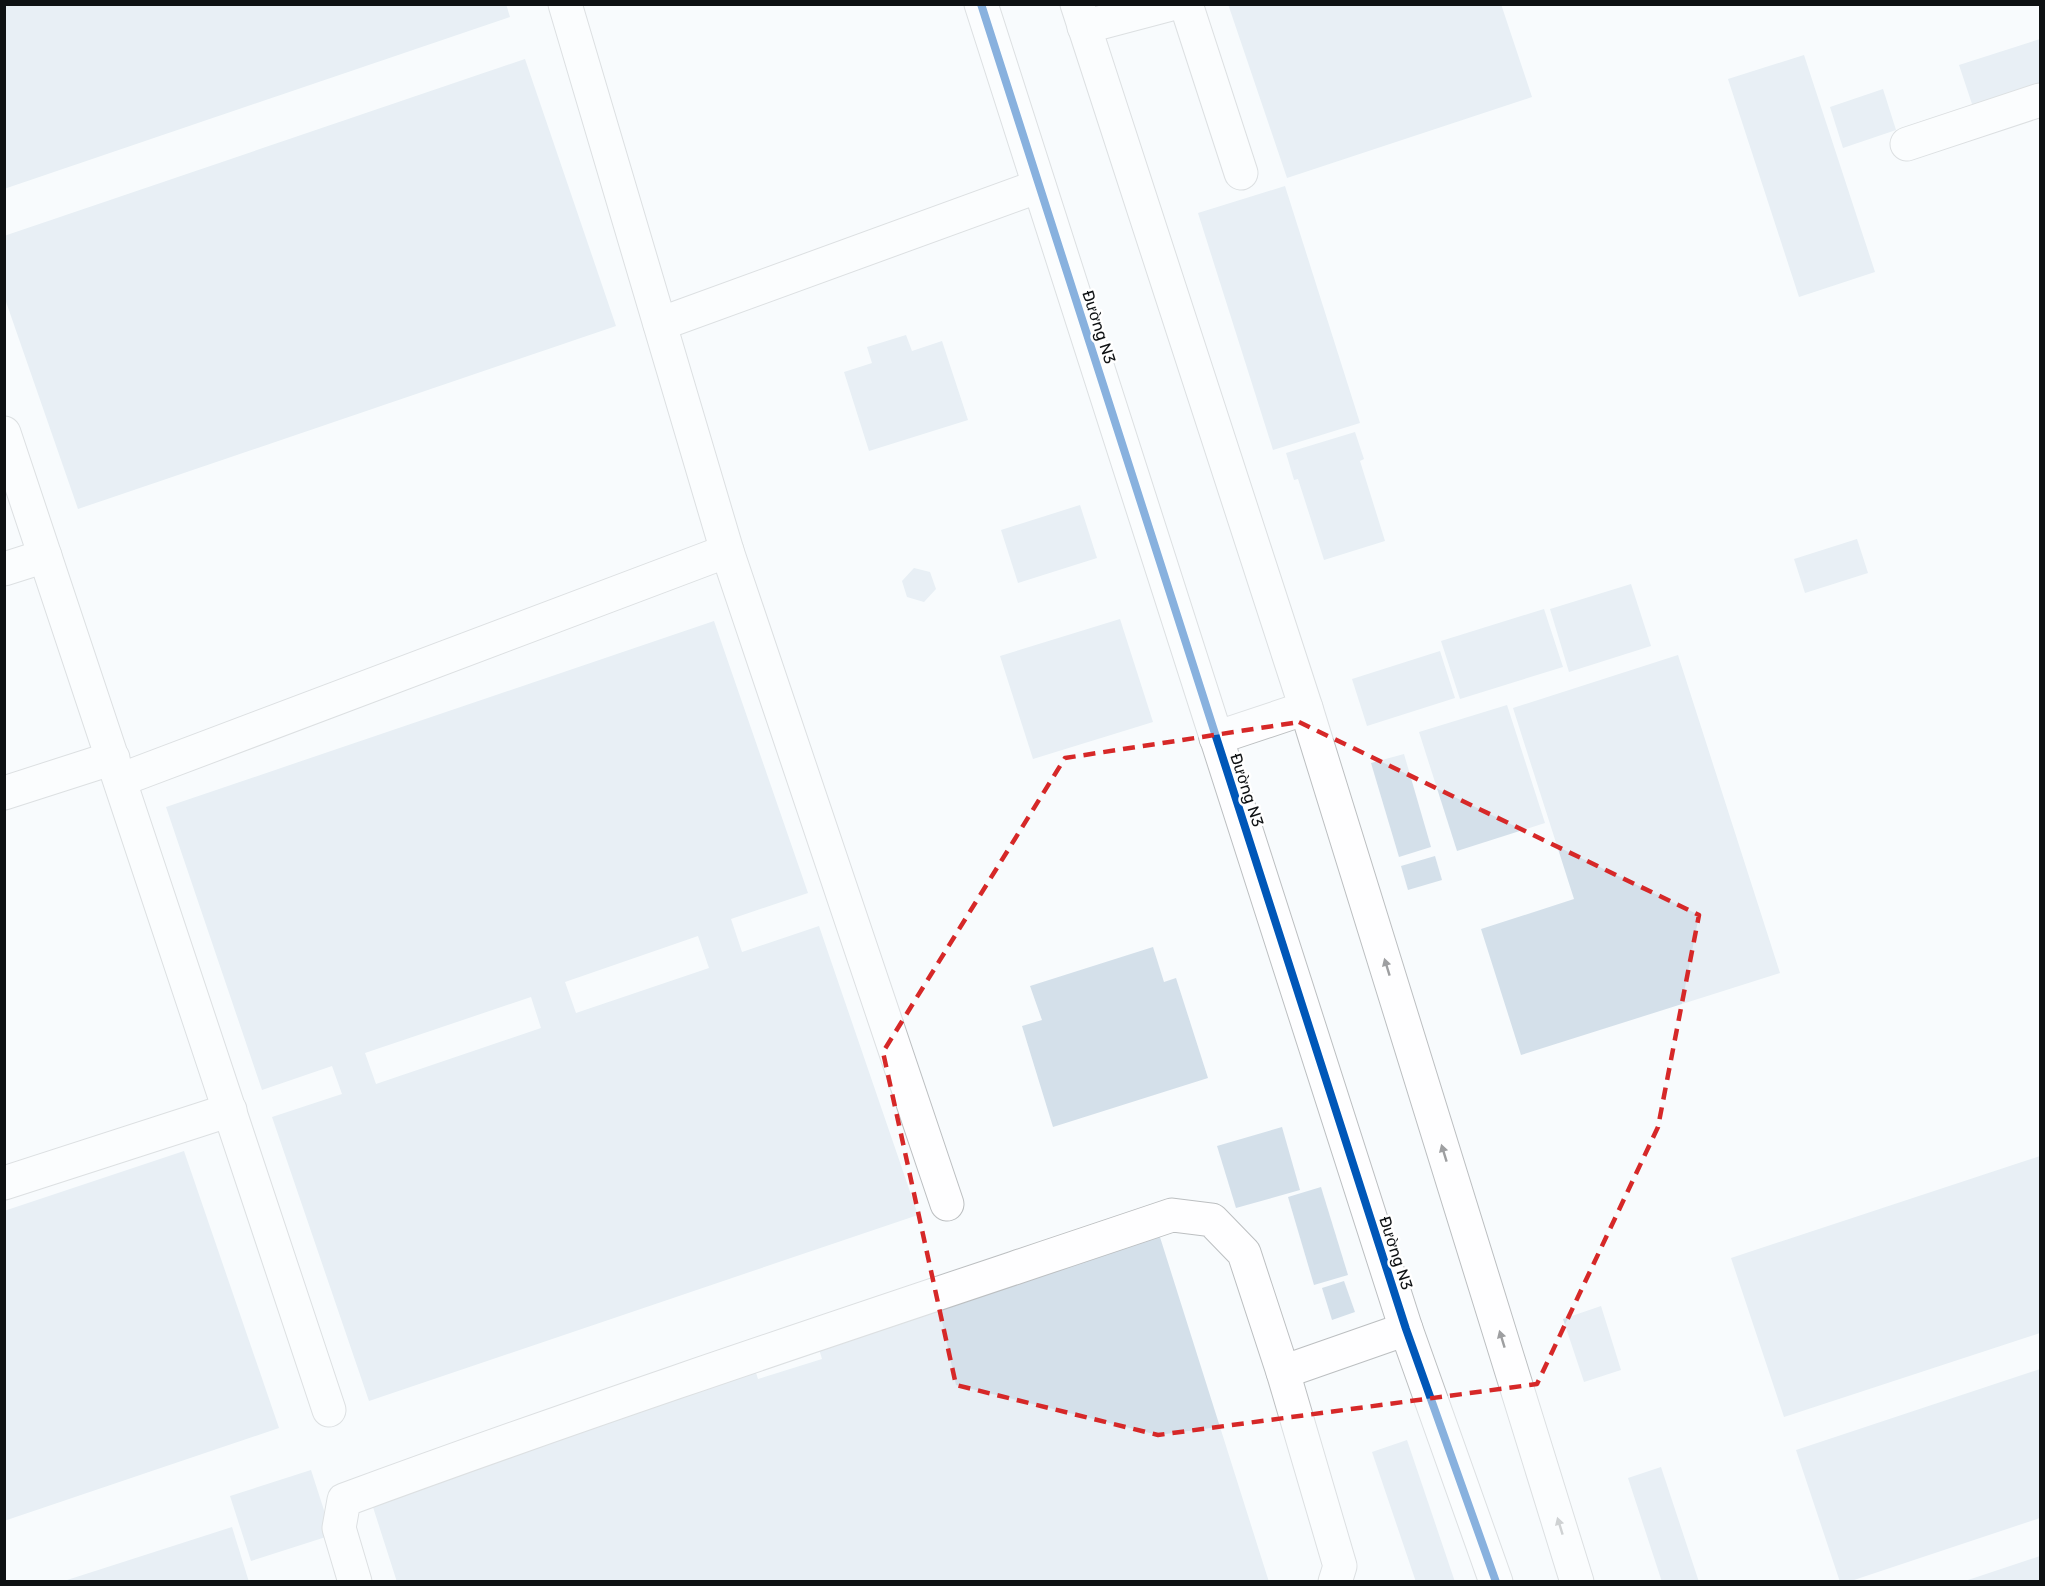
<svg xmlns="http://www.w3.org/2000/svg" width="2045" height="1586" font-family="Rubik,sans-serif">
	<rect width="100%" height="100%" fill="#f8fbfd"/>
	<g fill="#d4e0ea" fill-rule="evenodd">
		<path d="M4 4H506L510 17 4 189Z"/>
		<path d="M1228 4H1501L1532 97 1287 178Z"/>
		<path d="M2040 39V89L1974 110 1959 65Z"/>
		<path d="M1804 55 1875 272 1799 297 1728 79Z"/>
		<path d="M525 59 616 326 78 509 4 296V236Z"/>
		<path d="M1883 89 1896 130 1843 148 1830 107Z"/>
		<path d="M1285 186 1360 423 1273 450 1198 213Z"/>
		<path d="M906 335 912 351 942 341 968 420 869 451 844 372 872 363 867 347Z"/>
		<path d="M1355 432 1364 459 1360 461 1385 541 1324 560 1298 479 1294 480 1286 453Z"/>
		<path d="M1080 505 1097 558 1018 583 1001 530Z"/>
		<path d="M1857 539 1868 573 1805 593 1794 559Z"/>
		<path d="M914 568 930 572 936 589 924 602 907 597 902 581Z"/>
		<path d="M1631 584 1651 646 1569 672 1550 609Z"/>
		<path d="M1544 609 1563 667 1460 699 1441 641Z"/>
		<path d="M1120 619 1153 722 1033 759 1000 656Z"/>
		<path d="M714 621 808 893 731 919 742 952 819 926 918 1215 369 1401 272 1117 342 1094 332 1066 262 1090 166 807ZM698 936 709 968 576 1013 565 982ZM531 997 541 1028 376 1084 365 1053Z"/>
		<path d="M1440 651 1455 698 1367 726 1352 679Z"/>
		<path d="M1678 655 1780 973 1521 1055 1481 929 1574 899 1513 708Z"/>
		<path d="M1507 705 1545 823 1457 851 1419 732Z"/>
		<path d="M1404 754 1431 847 1399 857 1371 763Z"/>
		<path d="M1435 856 1442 880 1408 890 1401 866Z"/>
		<path d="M1153 947 1164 982 1176 978 1208 1078 1053 1127 1022 1026 1042 1020 1030 986Z"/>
		<path d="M1282 1127 1300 1190 1236 1208 1217 1146Z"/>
		<path d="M184 1151 279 1428 4 1521V1211Z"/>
		<path d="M2040 1156V1333L1784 1417 1731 1258Z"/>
		<path d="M1321 1187 1348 1275 1314 1285 1288 1197Z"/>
		<path d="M1153 1215 1269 1582H397L363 1476 750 1354 758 1379 822 1359 811 1323Z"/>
		<path d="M1344 1281 1355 1312 1332 1320 1322 1288Z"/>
		<path d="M1601 1306 1621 1370 1584 1382 1563 1319Z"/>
		<path d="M2040 1369V1518L1848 1582H1840L1796 1450Z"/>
		<path d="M1407 1440 1455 1582H1416L1372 1452Z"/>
		<path d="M1661 1467 1699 1582H1662L1628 1478Z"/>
		<path d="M311 1470 332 1535 251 1561 230 1496Z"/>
		<path d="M232 1527 249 1582H64V1581Z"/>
		<path d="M2040 1556V1582H1965V1581Z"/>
	</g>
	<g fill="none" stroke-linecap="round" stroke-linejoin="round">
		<defs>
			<g id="minor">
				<path d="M565 4 727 551 947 1204"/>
				<path d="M981 4 1406 1329 1496 1582"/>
				<path d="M1077 4 1306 708 1577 1582"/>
				<path d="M1186 4 1241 173"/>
				<path d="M1084 27 1171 4"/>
				<path d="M1907 144 2040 100"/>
				<path d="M660 324 1039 186"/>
				<path d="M4 433 329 1410"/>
				<path d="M4 569 45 556"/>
				<path d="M1216 738 1306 708"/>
				<path d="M120 780 727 551"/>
				<path d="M4 793 113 758"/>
				<path d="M4 1183 230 1110"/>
				<path d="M1283 1372 1406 1329"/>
				<path d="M355 1582 339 1528 344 1500C618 1399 896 1308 1172 1215L1212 1220 1244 1253 1283 1372 1340 1566 1335 1582"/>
			</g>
		</defs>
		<use href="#minor" stroke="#bcbfc1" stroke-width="35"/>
		<use href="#minor" stroke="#fefeff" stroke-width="33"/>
		<defs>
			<path id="cycleway" d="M981 4 1406 1329 1496 1582"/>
		</defs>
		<use href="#cycleway" stroke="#fff" stroke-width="11"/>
		<use href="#cycleway" stroke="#0057b8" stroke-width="8"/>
	</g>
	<defs><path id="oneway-solid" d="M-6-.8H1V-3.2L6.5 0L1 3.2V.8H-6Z" transform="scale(1.5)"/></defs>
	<g fill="#9e9fa1">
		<use href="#oneway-solid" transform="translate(1387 967) rotate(-107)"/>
		<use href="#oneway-solid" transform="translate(1444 1153) rotate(-107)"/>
		<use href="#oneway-solid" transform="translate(1502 1339) rotate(-107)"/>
		<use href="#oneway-solid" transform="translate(1560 1526) rotate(-107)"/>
	</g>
	<path d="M0 0H2045V1586H0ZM1299 722 1699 915 1658 1127 1537 1384 1158 1435 956 1385 883 1052 1065 758Z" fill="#f8fbfd" fill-opacity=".55" fill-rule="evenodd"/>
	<path fill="none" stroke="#d62828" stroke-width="4.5" stroke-dasharray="12 8" stroke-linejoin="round" d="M1299 722 1699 915 1658 1127 1537 1384 1158 1435 956 1385 883 1052 1065 758Z"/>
	<g text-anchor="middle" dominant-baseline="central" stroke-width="5" stroke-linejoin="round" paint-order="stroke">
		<g font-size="16" fill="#0e1113" stroke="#fff">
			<text transform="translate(1099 327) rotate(72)">Đường N3</text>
			<text transform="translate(1247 790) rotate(72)">Đường N3</text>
			<text transform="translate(1396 1253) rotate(72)">Đường N3</text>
		</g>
	</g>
	<rect width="2045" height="1586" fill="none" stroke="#0e1113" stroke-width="12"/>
</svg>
